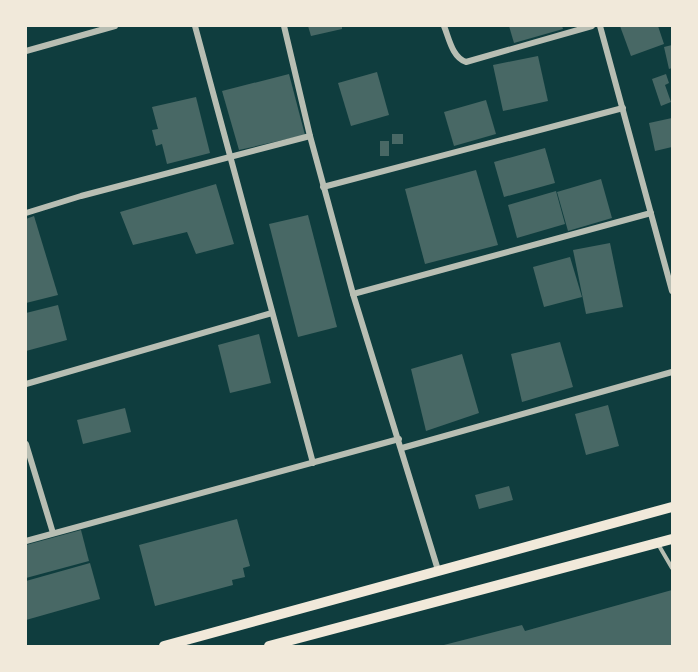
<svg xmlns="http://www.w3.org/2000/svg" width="698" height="672" font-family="'Fira Sans',sans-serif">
	<rect width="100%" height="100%" fill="#0f3d3e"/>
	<g fill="#486865">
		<path d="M308 26H342V29L311 36Z"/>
		<path d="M509 26H562L563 29 514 43Z"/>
		<path d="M620 26H658L664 44 631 56Z"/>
		<path d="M672 45V68L669 69 664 47Z"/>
		<path d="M538 56 548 101 503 111 493 65Z"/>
		<path d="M377 72 389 115 351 126 338 83Z"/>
		<path d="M289 74 305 135 239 150 222 91Z"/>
		<path d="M666 74 669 83 665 85 671 102 661 106 652 79Z"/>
		<path d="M196 97 210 153 167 164 162 144 156 146 152 130 158 129 152 107Z"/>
		<path d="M486 100 496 134 454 146 444 112Z"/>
		<path d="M672 118V147L655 151 649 123Z"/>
		<rect x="392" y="134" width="11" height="10"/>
		<rect x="380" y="141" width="9" height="15"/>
		<path d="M545 148 555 183 504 197 494 162Z"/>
		<path d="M476 170 498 245 425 264 405 189Z"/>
		<path d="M601 179 612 218 568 231 557 192Z"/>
		<path d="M216 184 234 244 196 254 187 232 133 245 120 212Z"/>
		<path d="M556 191 565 224 517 238 508 205Z"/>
		<path d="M308 215 337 327 298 337 269 224Z"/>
		<path d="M34 216 58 295 26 303V219Z"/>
		<path d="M610 243 623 307 586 314 573 250Z"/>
		<path d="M570 257 582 297 544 307 533 267Z"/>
		<path d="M58 305 67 340 26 351V313Z"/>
		<path d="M259 334 271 383 230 393 218 345Z"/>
		<path d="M560 342 573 387 522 402 511 354Z"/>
		<path d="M462 354 479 413 426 431 411 369Z"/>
		<path d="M608 405 619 446 586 455 575 414Z"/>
		<path d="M125 408 131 432 83 444 77 420Z"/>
		<path d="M509 486 513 500 479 509 475 495Z"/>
		<path d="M237 519 250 566 243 568 245 577 232 580 233 585 155 606 139 545Z"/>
		<path d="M81 530 89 561 26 578V545Z"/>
		<path d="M90 563 100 599 26 620V581Z"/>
		<path d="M672 590V646H440L522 625 525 631Z"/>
	</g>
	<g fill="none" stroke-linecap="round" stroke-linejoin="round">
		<path stroke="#b8beb3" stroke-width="4" d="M658 544 672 568"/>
		<g stroke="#b8beb3" stroke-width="6">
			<path d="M195 26 313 463"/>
			<path d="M284 26 310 136 353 294 438 570"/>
			<path d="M444 26C449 38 452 57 466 62L592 26"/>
			<path d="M600 26 672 291"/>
			<path d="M26 51 115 26"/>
			<path d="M323 187 623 108"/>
			<path d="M26 213 81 196 310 136"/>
			<path d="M353 294 651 213"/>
			<path d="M26 384 272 313"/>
			<path d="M26 444 53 533"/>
			<path d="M402 448 672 372"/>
			<path d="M26 541 399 439"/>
		</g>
		<g stroke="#f1e9da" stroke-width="10">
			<path d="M164 646 672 507"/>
			<path d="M269 646 672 539"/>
		</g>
	</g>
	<rect width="698" height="672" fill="none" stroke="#f1e9da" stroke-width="54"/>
</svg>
